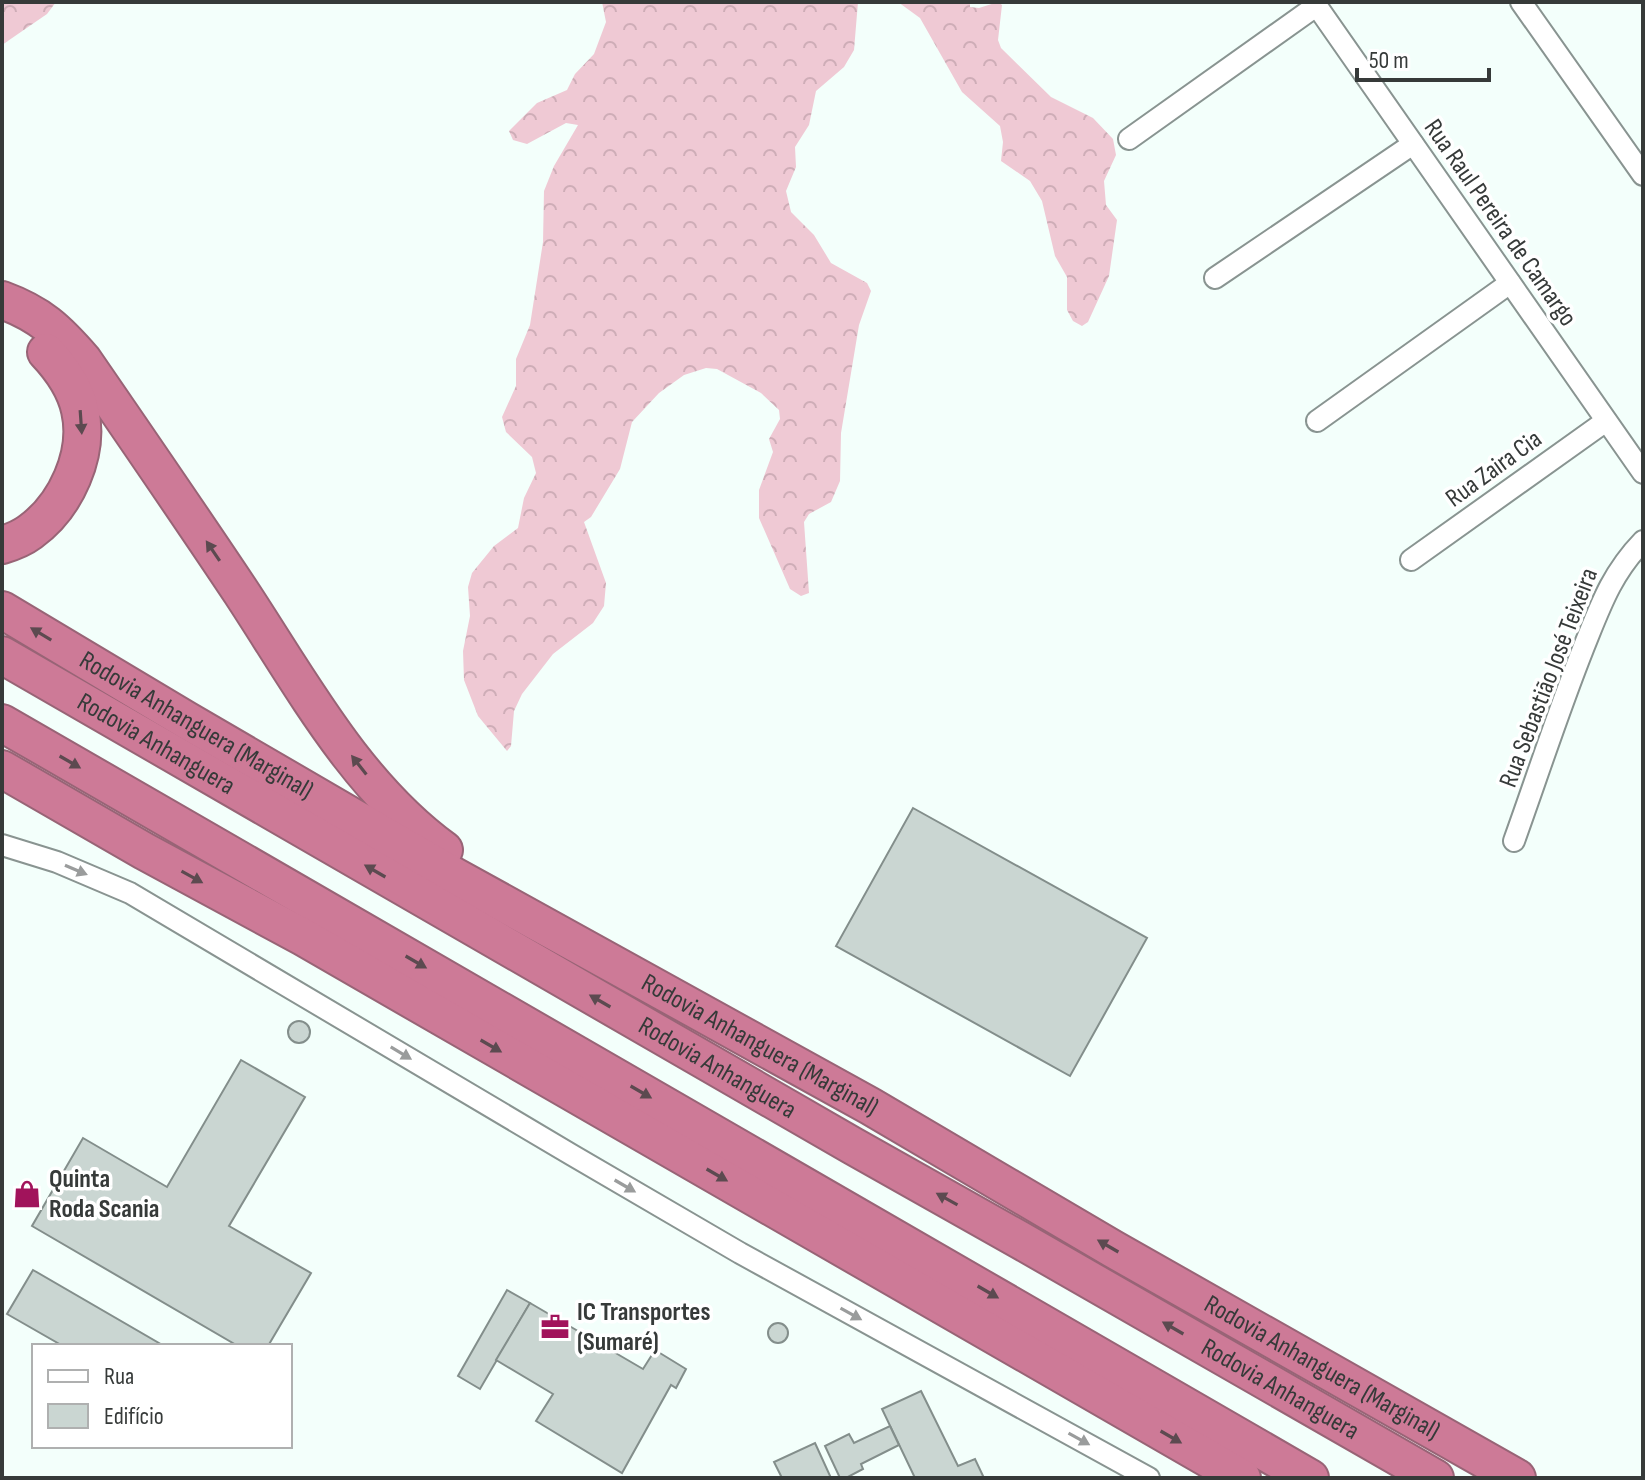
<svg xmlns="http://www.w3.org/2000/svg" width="1645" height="1480" font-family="'Sofia Sans Condensed',sans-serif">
	<defs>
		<pattern id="forest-crowns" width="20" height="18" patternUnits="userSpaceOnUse" patternTransform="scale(2)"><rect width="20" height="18" fill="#efc9d4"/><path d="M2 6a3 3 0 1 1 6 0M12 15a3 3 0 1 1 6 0" fill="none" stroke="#ceadb7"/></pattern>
	</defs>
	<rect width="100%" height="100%" fill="#f3fffb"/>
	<g fill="url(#forest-crowns)">
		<path d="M2 2H56L47 14 2 45Z"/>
		<path d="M602 2H858L854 50 844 67 816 91 809 125 795 147 796 167 786 191 791 212 814 235 831 263 867 283 871 291 859 325 841 433 840 481 831 502 809 514 804 522 809 593 801 596 790 589 759 518V490L773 452 769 439 780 419 779 410 761 393 717 369 706 368 684 375 659 393 632 422 620 469 591 517 584 522 606 583 604 606 593 623 553 654 522 694 514 711 511 746 507 751 478 716 464 680 463 651 470 616 468 587 472 573 494 546 518 528 524 498 536 473 532 457 506 432 502 417 516 386V359L530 325 543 242 544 191 554 166 578 125 566 123 527 144 513 140 509 131 537 103 567 90 575 74 594 54 606 22Z"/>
		<path d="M898 2H970V7L979 8 998 2 1002 5 998 40 1001 48 1051 97 1093 118 1113 139 1116 155 1104 181 1106 205 1117 220 1109 276 1088 322 1082 326 1073 321 1067 310V277L1055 256 1042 201 1030 181 1001 161 1003 142 1000 126 962 92 920 18Z"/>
	</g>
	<g fill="#cad6d2" stroke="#838e8b" stroke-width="2">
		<path d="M913 808 1147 938 1070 1076 836 946Z"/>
		<circle cx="299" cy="1032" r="11"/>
		<path d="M241 1060 305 1097 229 1226 311 1273 268 1346H238L32 1226 83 1138 167 1187Z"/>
		<path d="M33 1270 164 1346H63L7 1314Z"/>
		<path d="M507 1290 530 1303 480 1389 458 1376Z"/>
		<path d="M530 1303 643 1369 655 1350 686 1369 676 1388 671 1385 622 1473 536 1421 553 1394 496 1360Z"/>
		<circle cx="778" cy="1333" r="10"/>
		<path d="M921 1391 958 1466 975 1459 984 1478H915L882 1409Z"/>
		<path d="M890 1426 899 1445 861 1464 863 1469 846 1478H840L825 1446 849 1434 854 1443Z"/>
		<path d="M815 1443 831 1478H782L774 1462Z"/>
	</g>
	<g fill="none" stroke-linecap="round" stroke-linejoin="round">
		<defs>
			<g id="street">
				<path d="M1314 2 1643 473"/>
				<path d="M1521 2 1643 175"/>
				<path d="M1129 139 1316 6"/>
				<path d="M1215 278 1413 144"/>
				<path d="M1317 421 1510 283"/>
				<path d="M1411 560 1606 421"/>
				<path d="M1514 841C1537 777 1558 712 1583 649 1600 607 1611 574 1643 541"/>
				<path d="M2 845 57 862 130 893 572 1155 740 1253 1149 1478"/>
			</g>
			<g id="highway">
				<path d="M2 300C40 314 57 330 83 360 136 437 189 514 241 592 301 683 355 785 444 850"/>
				<path d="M2 545C12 542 22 538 30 532 66 506 90 454 80 410 75 387 62 369 46 352"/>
				<path id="s1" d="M2 610 186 720 454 876 870 1106 1113 1249 1517 1478"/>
				<path id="s2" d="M2 655 853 1146 1020 1240 1435 1478"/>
				<path d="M2 723 1310 1478"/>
				<path d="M2 769 144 851 303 937 1242 1478"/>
			</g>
		</defs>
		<use href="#street" stroke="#899491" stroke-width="24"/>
		<use href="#highway" stroke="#986476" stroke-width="40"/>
		<use href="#street" stroke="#fff" stroke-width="20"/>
		<use href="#highway" stroke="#cd7a97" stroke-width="36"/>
	</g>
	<defs><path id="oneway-solid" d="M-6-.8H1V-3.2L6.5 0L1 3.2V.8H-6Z" transform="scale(2)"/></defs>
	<g fill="#5c4a50">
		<use href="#oneway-solid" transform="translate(81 422) rotate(86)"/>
		<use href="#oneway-solid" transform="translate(213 551) rotate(-124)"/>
		<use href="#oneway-solid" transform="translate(41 634) rotate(-149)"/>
		<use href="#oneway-solid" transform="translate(70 762) rotate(30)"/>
		<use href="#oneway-solid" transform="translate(359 765) rotate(-128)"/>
		<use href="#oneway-solid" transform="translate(375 871) rotate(-150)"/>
		<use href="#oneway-solid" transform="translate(192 877) rotate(29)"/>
		<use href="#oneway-solid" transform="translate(416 962) rotate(30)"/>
		<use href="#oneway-solid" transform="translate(600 1001) rotate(-150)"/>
		<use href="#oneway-solid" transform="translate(491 1046) rotate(30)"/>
		<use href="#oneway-solid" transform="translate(641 1092) rotate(30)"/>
		<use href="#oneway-solid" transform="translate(717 1175) rotate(30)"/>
		<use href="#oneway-solid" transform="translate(947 1199) rotate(-151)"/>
		<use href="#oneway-solid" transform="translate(1108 1246) rotate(-150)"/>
		<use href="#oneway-solid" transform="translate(988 1292) rotate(30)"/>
		<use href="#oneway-solid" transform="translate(1173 1328) rotate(-150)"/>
		<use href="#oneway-solid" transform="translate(1171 1437) rotate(30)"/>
	</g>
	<g fill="#9a9c9c">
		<use href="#oneway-solid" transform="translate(76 870) rotate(23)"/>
		<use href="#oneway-solid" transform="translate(401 1053) rotate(31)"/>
		<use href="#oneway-solid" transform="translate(625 1186) rotate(30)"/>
		<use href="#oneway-solid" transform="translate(851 1314) rotate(29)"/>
		<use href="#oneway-solid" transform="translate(1079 1439) rotate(29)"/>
	</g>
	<defs>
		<symbol id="shop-bare" viewBox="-9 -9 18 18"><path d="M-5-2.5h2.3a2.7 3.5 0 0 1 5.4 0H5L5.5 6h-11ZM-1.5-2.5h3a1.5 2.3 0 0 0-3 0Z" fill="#a1135b" stroke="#fff" stroke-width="2.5" paint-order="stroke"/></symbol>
		<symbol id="office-bare" viewBox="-9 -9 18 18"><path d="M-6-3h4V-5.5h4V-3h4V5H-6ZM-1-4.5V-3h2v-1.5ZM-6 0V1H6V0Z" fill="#a1135b" stroke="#fff" stroke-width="2.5" paint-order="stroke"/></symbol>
	</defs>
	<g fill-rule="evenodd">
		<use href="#shop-bare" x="7" y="1174" width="40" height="40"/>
		<use href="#office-bare" x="535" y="1307" width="40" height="40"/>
	</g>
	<g text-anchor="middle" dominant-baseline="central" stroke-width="7" stroke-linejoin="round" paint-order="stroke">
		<g font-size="26" fill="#363a39" stroke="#fff">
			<text transform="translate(1500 223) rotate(55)">Rua Raul Pereira de Camargo</text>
			<text transform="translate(1494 469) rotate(-36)">Rua Zaira Cia</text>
			<text transform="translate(1549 678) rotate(-69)">Rua Sebastião José Teixeira</text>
			<text stroke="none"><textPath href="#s1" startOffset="226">Rodovia Anhanguera (Marginal)</textPath></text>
			<text stroke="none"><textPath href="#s2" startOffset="178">Rodovia Anhanguera</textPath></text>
			<text stroke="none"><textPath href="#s1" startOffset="874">Rodovia Anhanguera (Marginal)</textPath></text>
			<text stroke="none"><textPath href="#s2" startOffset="826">Rodovia Anhanguera</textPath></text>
			<text stroke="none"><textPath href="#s1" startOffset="1522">Rodovia Anhanguera (Marginal)</textPath></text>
			<text stroke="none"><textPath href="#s2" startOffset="1474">Rodovia Anhanguera</textPath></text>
		</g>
		<g font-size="26" font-weight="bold" fill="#363a39" stroke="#fff" text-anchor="start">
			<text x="49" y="1179">Quinta<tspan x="49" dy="30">Roda Scania</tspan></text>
			<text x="577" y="1312">IC Transportes<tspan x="577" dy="30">(Sumaré)</tspan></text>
		</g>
	</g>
	<rect width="1645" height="1480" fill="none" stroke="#363a39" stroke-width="8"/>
	<rect x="32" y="1344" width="260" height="104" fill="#ffffff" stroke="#afb0b0" stroke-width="2"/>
	<rect x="48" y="1370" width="40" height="12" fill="#ffffff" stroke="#afb0b0" stroke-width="2"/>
	<text x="104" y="1384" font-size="24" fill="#363a39">Rua</text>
	<rect x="48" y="1404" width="40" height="24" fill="#cad6d2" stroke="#afb0b0" stroke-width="2"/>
	<text x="104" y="1424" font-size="24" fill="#363a39">Edifício</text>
	<path d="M1357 68v12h132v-12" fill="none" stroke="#363a39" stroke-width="4"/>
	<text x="1369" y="68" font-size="24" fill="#363a39" stroke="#ffffff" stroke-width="6" paint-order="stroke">50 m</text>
</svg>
